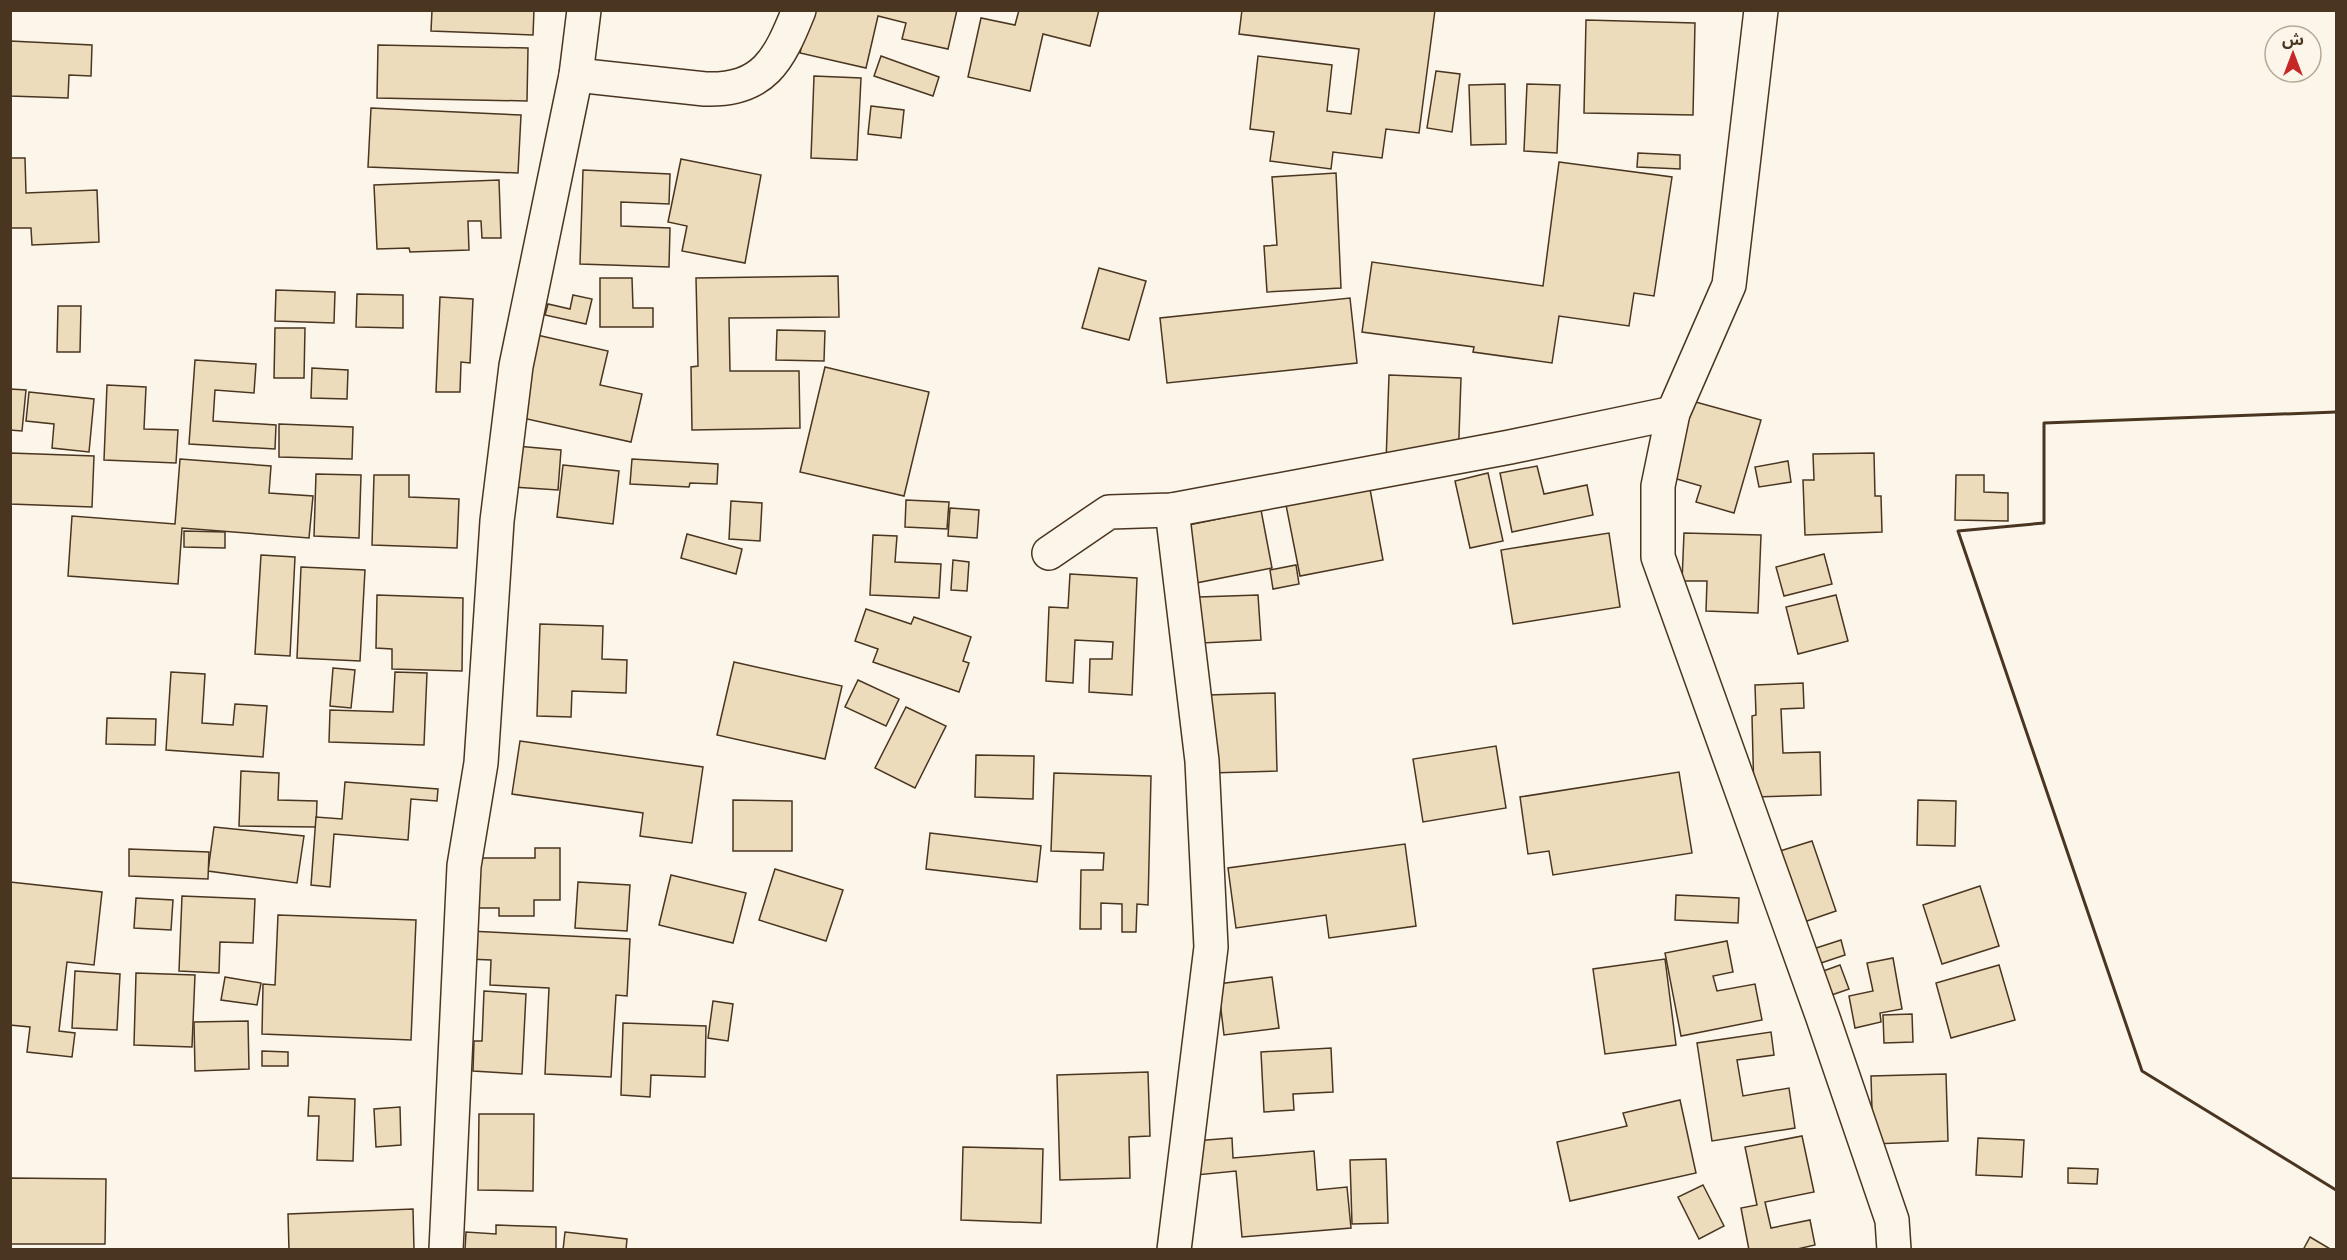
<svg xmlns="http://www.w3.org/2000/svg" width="2347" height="1260" font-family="Figtree,'Noto Sans Arabic',sans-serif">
	<rect width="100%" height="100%" fill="#fbf6e9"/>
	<g fill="#ecdcbc" stroke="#4a3520" stroke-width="1.5">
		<path d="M432 10H534L533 35 431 31Z"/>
		<path d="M810 10H957L948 49 902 39 906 23 878 16 866 68 800 53Z"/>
		<path d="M1019 10H1099L1090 46 1043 34 1030 91 968 77 981 18 1015 25Z"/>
		<path d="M1242 10H1435L1419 133 1386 129 1382 158 1333 152 1331 169 1270 161 1274 132 1250 129 1258 56 1332 65 1327 111 1351 114 1359 49 1239 34Z"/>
		<path d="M1586 20 1695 23 1693 115 1584 113Z"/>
		<path d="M10 41 92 45 91 76 69 75 68 98 10 96Z"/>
		<path d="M378 45 528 48 527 101 377 98Z"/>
		<path d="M881 56 939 77 933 96 874 76Z"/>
		<path d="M1436 71 1460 74 1452 132 1427 128Z"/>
		<path d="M814 76 861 78 857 160 811 158Z"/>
		<path d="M1505 84 1506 144 1471 145 1469 85Z"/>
		<path d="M1527 84 1560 85 1557 153 1524 151Z"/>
		<path d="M871 106 904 110 901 138 868 134Z"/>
		<path d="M371 108 521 115 518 173 368 167Z"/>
		<path d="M1638 153 1680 155V169L1637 167Z"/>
		<path d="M10 158H25L26 193 97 190 99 242 32 245 31 228H10Z"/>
		<path d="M681 159 761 175 745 263 682 251 687 226 668 222Z"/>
		<path d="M1559 162 1672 177 1654 296 1634 293 1629 326 1559 316 1552 363 1473 352 1474 347 1362 332 1372 262 1543 286Z"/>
		<path d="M583 170 670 174 669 204 621 202V226L670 228 669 267 580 264Z"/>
		<path d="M1336 173 1341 288 1267 292 1264 246 1277 245 1272 177Z"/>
		<path d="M499 180 501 238H482L481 221H468L469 250 410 252 409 248 377 249 374 185Z"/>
		<path d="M1099 268 1146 281 1129 340 1082 328Z"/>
		<path d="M838 276 839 317 729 318 730 371H799L800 428 692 430 691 367 698 366 696 278Z"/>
		<path d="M600 278H632L633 308H653V327H600Z"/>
		<path d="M276 290 335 292 334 323 275 321Z"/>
		<path d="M357 294 403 295V328L356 327Z"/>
		<path d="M573 295 592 299 586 324 545 315 548 304 570 309Z"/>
		<path d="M440 297 473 299 470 363 461 362 460 392H436Z"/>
		<path d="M1350 298 1357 363 1167 383 1160 318Z"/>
		<path d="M58 306H81L80 352H57Z"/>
		<path d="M275 328H305L304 378H274Z"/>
		<path d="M777 330 825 331 824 361 776 360Z"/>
		<path d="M537 335 608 351 600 385 642 394 631 442 518 417Z"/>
		<path d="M195 360 256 364 254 393 215 390 213 421 276 425 275 449 189 444Z"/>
		<path d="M825 367 929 392 904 496 800 472Z"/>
		<path d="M312 368 348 370 347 399 311 398Z"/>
		<path d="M1389 375 1461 378 1458 465 1386 463Z"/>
		<path d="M107 385 146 387 144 429 178 430 176 463 104 460Z"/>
		<path d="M10 389 26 390 22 431 10 430Z"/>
		<path d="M29 392 94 399 89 452 52 448 54 424 26 421Z"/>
		<path d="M1692 401 1761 420 1734 513 1696 502 1701 486 1670 477Z"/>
		<path d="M279 424 353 427 352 459 279 457Z"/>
		<path d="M516 446 561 450 558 490 513 487Z"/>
		<path d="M10 453 94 456 92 507 10 504Z"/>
		<path d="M1874 453 1875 496H1881L1882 532 1805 535 1803 480H1814L1813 454Z"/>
		<path d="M180 459 271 466 269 493 313 496 309 538 182 528 178 584 68 576 72 516 175 524Z"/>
		<path d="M632 459 718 464 717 484 690 483 689 487 630 484Z"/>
		<path d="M1788 461 1791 482 1759 487 1755 467Z"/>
		<path d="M563 465 619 471 613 524 557 517Z"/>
		<path d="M1537 466 1544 494 1587 485 1593 515 1512 532 1500 473Z"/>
		<path d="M1488 473 1503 541 1470 548 1455 481Z"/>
		<path d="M316 474 361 475 359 538 314 536Z"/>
		<path d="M374 475H409V497L459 499 457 548 372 545Z"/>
		<path d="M1956 475H1984V492L2008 493V521L1955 520Z"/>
		<path d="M1370 489 1383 560 1300 576 1286 505Z"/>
		<path d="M906 500 949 502 947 529 905 527Z"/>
		<path d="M731 501 762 503 760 541 729 539Z"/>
		<path d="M950 508 979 510 977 538 948 536Z"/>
		<path d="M1261 510 1272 568 1191 584 1179 527Z"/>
		<path d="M184 531 225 532V548L184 547Z"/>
		<path d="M1609 533 1620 607 1513 624 1501 550Z"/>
		<path d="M1684 533 1761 535 1758 613 1706 611 1707 581H1682Z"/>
		<path d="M687 534 742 549 736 574 681 558Z"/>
		<path d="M873 535 897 536 895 562 941 564 939 598 870 595Z"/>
		<path d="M1824 554 1832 584 1784 596 1776 567Z"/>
		<path d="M261 555 295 557 290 656 255 654Z"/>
		<path d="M953 560 969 562 967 591 951 590Z"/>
		<path d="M1296 565 1299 584 1273 589 1270 570Z"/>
		<path d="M301 567 365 570 360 661 297 658Z"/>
		<path d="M1070 574 1137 578 1132 695 1089 692 1090 659H1112L1113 642 1075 640 1073 683 1046 681 1049 607 1068 608Z"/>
		<path d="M377 595 463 598 462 671 392 669V649L376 648Z"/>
		<path d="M1258 595 1261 640 1202 643 1199 597Z"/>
		<path d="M1836 595 1848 641 1798 654 1786 607Z"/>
		<path d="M866 609 911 624 914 617 971 637 963 661 969 663 959 692 873 662 878 649 855 641Z"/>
		<path d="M540 624 603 626 602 659 627 660 626 693 572 691 571 717 537 716Z"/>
		<path d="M734 662 842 686 825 759 717 735Z"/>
		<path d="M333 668 355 670 351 708 330 706Z"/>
		<path d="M171 672 205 674 202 723 233 725 235 704 267 706 263 757 166 750Z"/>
		<path d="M395 672 427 673 424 745 329 742 330 710 393 712Z"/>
		<path d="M858 680 899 699 886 726 845 707Z"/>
		<path d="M1803 683 1804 708 1781 709 1783 753 1820 752 1821 795 1754 797 1752 716 1756 715 1755 685Z"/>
		<path d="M1275 693 1277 771 1210 773 1208 695Z"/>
		<path d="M906 707 946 726 915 788 875 768Z"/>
		<path d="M107 718 156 719 155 745 106 744Z"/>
		<path d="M520 741 703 767 692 843 640 836 643 813 512 794Z"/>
		<path d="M1496 746 1506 808 1423 822 1413 759Z"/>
		<path d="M976 755 1034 756 1033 799 975 797Z"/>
		<path d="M241 771 279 773 278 800 317 801 316 827 239 826Z"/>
		<path d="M1679 772 1692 853 1553 875 1549 851 1528 854 1520 797Z"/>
		<path d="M1054 773 1151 776 1148 905 1137 904 1136 932H1122V904L1101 903V929H1080L1081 870H1103L1104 853 1051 851Z"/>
		<path d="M345 782 438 789 437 801 411 799 408 840 334 834 330 887 311 885 316 817 342 819Z"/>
		<path d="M733 800 792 801V851H733Z"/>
		<path d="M1918 800 1956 801 1955 846 1917 845Z"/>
		<path d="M214 827 304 836 297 883 208 871Z"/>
		<path d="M930 833 1041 846 1037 882 926 869Z"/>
		<path d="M1812 841 1836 911 1804 922 1780 851Z"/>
		<path d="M1405 844 1416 926 1329 938 1326 915 1236 928 1228 868Z"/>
		<path d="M535 848H560V900H534V916H499V908H476V858H535Z"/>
		<path d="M129 849 209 852 208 879 129 876Z"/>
		<path d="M775 869 843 890 826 941 759 920Z"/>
		<path d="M671 875 746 893 733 943 659 925Z"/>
		<path d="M10 882 102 892 94 965 67 962 59 1031 75 1033 72 1057 27 1052 30 1027 10 1025Z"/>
		<path d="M578 882 630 885 627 931 575 928Z"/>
		<path d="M1980 886 1999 946 1942 964 1923 905Z"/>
		<path d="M1676 895 1739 898 1738 923 1675 920Z"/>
		<path d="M182 896 255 899 253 943 220 942 219 973 179 971Z"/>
		<path d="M136 898 173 900 171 930 134 928Z"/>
		<path d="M278 915 416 920 411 1040 262 1034 263 984 275 985Z"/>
		<path d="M469 931 630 939 627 996 616 995 611 1077 545 1074 549 988 490 985 491 960 468 959Z"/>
		<path d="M1841 940 1845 955 1818 964 1813 949Z"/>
		<path d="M1727 941 1733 972 1713 976 1717 991 1755 984 1762 1020 1681 1036 1665 953Z"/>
		<path d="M1893 958 1902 1009 1880 1013 1881 1022 1855 1028 1849 996 1873 991 1867 963Z"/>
		<path d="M1665 959 1676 1045 1605 1054 1593 969Z"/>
		<path d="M1840 965 1849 989 1823 998 1815 974Z"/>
		<path d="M1999 965 2015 1020 1951 1038 1936 983Z"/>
		<path d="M75 971 120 974 117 1030 72 1028Z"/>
		<path d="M136 973 195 975 192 1047 134 1045Z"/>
		<path d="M225 977 261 983 257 1005 221 1000Z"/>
		<path d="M1272 977 1279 1028 1224 1035 1218 984Z"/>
		<path d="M484 991 526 994 522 1074 473 1071 474 1041H482Z"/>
		<path d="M713 1001 733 1004 728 1041 708 1038Z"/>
		<path d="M1912 1014 1913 1042 1884 1043 1883 1015Z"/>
		<path d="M248 1021 249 1069 195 1071 194 1022Z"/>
		<path d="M623 1023 706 1026 705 1077 651 1075 650 1097 621 1095Z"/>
		<path d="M1771 1032 1774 1055 1737 1060 1743 1096 1789 1088 1795 1128 1712 1141 1697 1043Z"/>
		<path d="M1331 1048 1333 1092 1293 1094 1294 1110 1264 1112 1261 1052Z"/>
		<path d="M262 1051 288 1052V1066H262Z"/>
		<path d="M1148 1072 1150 1136 1129 1137 1130 1178 1060 1180 1057 1075Z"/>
		<path d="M1946 1074 1948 1141 1873 1144 1871 1076Z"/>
		<path d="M309 1097 355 1099 353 1161 317 1160 319 1116H308Z"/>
		<path d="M1680 1100 1696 1173 1570 1201 1557 1142 1627 1126 1623 1113Z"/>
		<path d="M400 1107 401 1145 376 1147 374 1109Z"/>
		<path d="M479 1114H534L533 1191 478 1190Z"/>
		<path d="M1802 1136 1814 1192 1765 1202 1771 1228 1810 1220 1815 1245 1793 1250H1749L1741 1208 1757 1205 1745 1147Z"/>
		<path d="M1232 1138 1233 1158 1314 1151 1317 1190 1347 1187 1351 1228 1242 1237 1236 1171 1196 1175 1194 1141Z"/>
		<path d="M1978 1138 2024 1140 2022 1177 1976 1175Z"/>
		<path d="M963 1147 1043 1149 1041 1223 961 1220Z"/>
		<path d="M1386 1159 1388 1223 1352 1224 1350 1160Z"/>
		<path d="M2068 1168 2098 1169 2097 1184 2068 1183Z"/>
		<path d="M10 1178 106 1179 105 1244H10Z"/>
		<path d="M1703 1185 1724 1226 1699 1239 1678 1197Z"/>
		<path d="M413 1209 414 1250H289L288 1214Z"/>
		<path d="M496 1225 556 1227V1250H465L466 1232 496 1234Z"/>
		<path d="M565 1232 627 1239 626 1250H563Z"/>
		<path d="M2310 1237 2332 1250H2303Z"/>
	</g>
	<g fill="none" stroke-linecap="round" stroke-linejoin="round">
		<defs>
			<g id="street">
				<path d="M1761 10 1729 285 1673 413 1658 486V557L1822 1015 1892 1220 1894 1250"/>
				<path d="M576 75 705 89C764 91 779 60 799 10"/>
				<path d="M1172 510 1202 761 1211 947 1174 1250"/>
				<path d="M1049 553 1109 512 1172 510 1510 447 1673 413"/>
			</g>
			<path id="secondary" d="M446 1250 464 866 481 763 497 521 516 366 576 75 584 10"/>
		</defs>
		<use href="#street" stroke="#4a3520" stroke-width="36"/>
		<use href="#secondary" stroke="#4a3520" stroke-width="36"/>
		<use href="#street" stroke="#fbf6e9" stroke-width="33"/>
		<use href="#secondary" stroke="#fbf6e9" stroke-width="33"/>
		<path stroke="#4a3520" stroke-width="3" d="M2336 412 2044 423V523L1958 531 2142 1071 2336 1190"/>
	</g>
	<rect width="2347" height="1260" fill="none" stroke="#4a3520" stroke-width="24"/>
	<g transform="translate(2293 54)"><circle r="28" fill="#fbf6e9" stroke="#b4a999" stroke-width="1.5"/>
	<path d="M0-4.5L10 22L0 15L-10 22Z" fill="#c62828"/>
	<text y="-9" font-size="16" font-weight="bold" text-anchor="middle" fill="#4a3520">ش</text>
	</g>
</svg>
